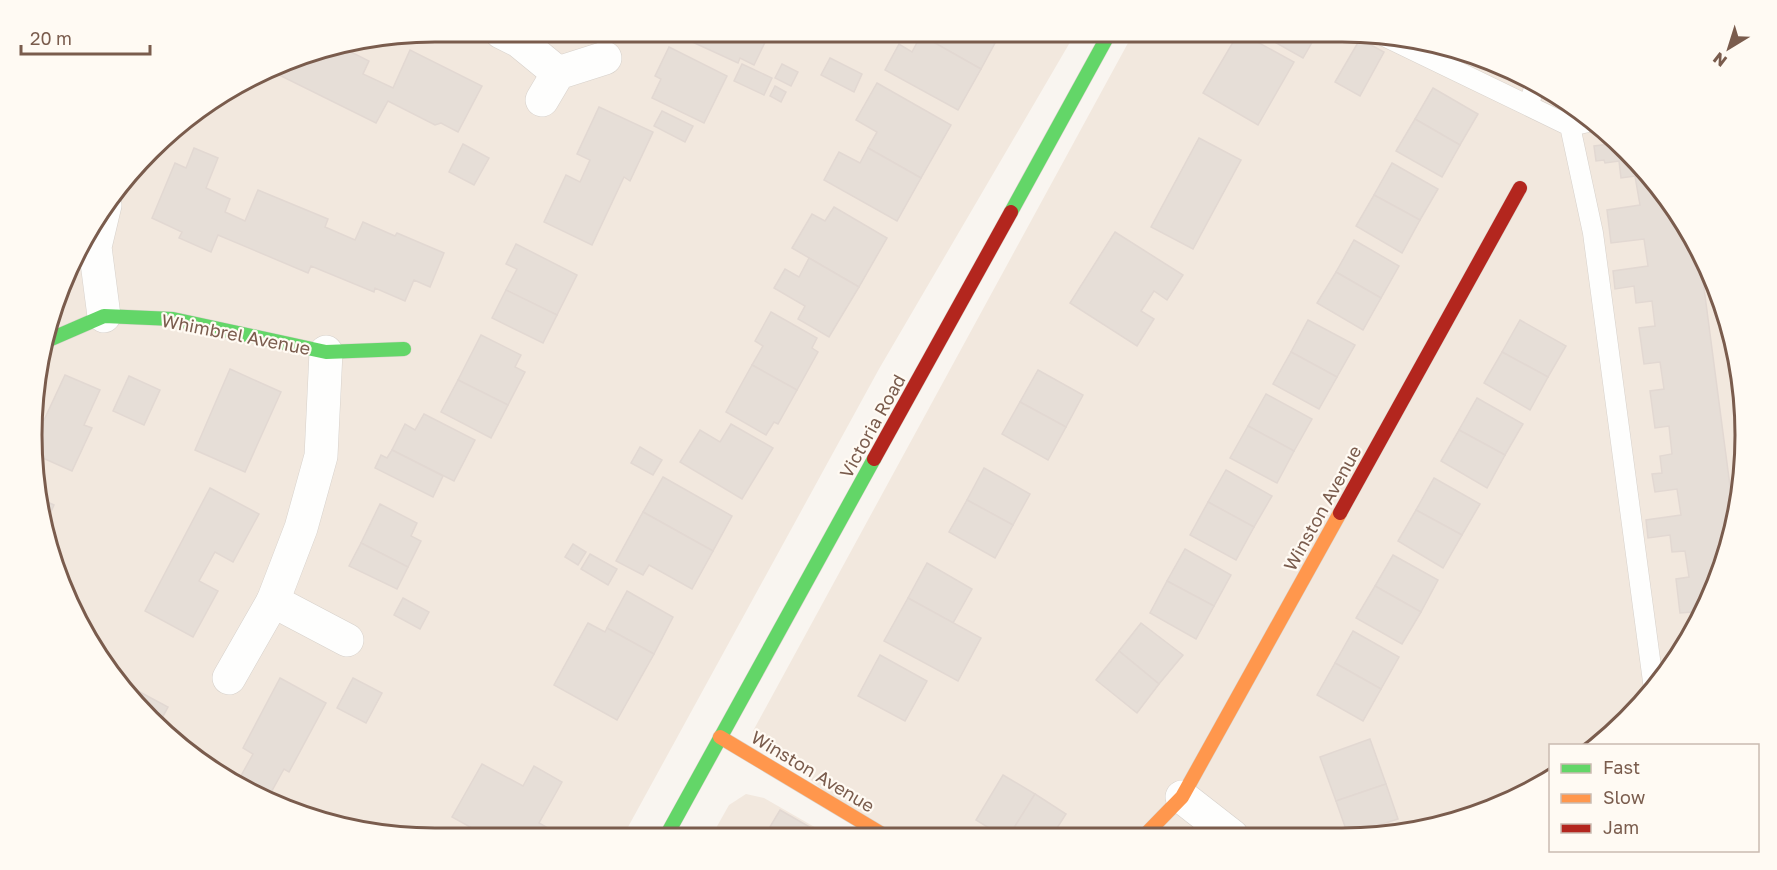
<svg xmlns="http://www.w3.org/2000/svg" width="1777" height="870" font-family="'Golos Text',sans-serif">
	<rect width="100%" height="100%" fill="#f9f5f0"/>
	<g fill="#f2e8de">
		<path d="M435 32H1076L879 369 622 838H435L356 831 280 808 211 771 150 721 73 614 35 488 39 356 62 280 99 211 189 115 305 53Z"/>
		<path d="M1134 32H1342L1421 39 1497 62 1566 100 1628 150 1678 211 1715 281 1738 357 1745 435 1738 514 1715 590 1662 680 1597 745 1550 746V777L1497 808 1395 835 878 837 753 731Z"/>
		<path d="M746 794 764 798 832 837H711L729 805Z"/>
	</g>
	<g fill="#e6ded7" stroke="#e2d8d2" stroke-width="1.5">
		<path d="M689 32H770L754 65 740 58 738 63 686 39Z"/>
		<path d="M934 32H1001L981 69 929 40Z"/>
		<path d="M1239 32 1294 62 1258 125 1203 93Z"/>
		<path d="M1257 32H1318L1303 58Z"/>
		<path d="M921 35 981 69 958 110 885 70 899 44 912 52Z"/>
		<path d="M1360 39 1384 52 1360 96 1335 82Z"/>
		<path d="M341 47 369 61 363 74 393 88 410 50 482 86 458 132 441 123 435 125 388 101 376 123 271 71 303 54 310 58 313 52Z"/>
		<path d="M669 47 727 76 704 123 652 98 661 79 655 76Z"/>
		<path d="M830 58 862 74 854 92 821 75Z"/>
		<path d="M742 64 772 78 764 95 734 81Z"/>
		<path d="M782 64 798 72 791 86 775 78Z"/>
		<path d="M877 83 951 125 921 178 868 148 877 132 856 120Z"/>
		<path d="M775 86 786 92 781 102 770 96Z"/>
		<path d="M1433 88 1478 114 1460 145 1415 119Z"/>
		<path d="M599 107 653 132 630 181 624 177 592 245 544 222 566 175 580 182 590 160 577 154Z"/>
		<path d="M662 111 693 126 685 142 654 126Z"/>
		<path d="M1415 119 1460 145 1442 177 1396 151Z"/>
		<path d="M1199 138 1241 160 1193 249 1151 227Z"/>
		<path d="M1619 143 1628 150 1678 211 1699 250 1735 524 1715 590 1695 624 1693 612 1680 613 1676 579 1689 577 1685 551 1672 552 1670 535 1648 538 1646 520 1681 515 1677 489 1655 492 1652 474 1662 473 1660 456 1672 454 1669 426 1655 428 1650 391 1664 389 1660 362 1644 364 1639 328 1655 326 1652 301 1636 303 1634 286 1615 289 1613 271 1648 266 1644 239 1611 243 1607 210 1640 205 1635 176 1621 178 1619 161 1605 163 1604 160 1596 161 1594 146Z"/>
		<path d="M463 144 489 158 474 185 449 172Z"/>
		<path d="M194 148 218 158 206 188 230 199 225 212 245 221 258 190 328 219 325 227 355 240 363 222 395 236 397 233 444 253 430 287 414 280 405 301 375 288 374 292 311 266 308 273 218 235 211 252 179 238 182 232 152 218 175 163 186 168Z"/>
		<path d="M868 148 921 178 897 221 824 180 839 152 860 163Z"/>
		<path d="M1392 163 1438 189 1420 220 1374 195Z"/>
		<path d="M1374 195 1420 220 1402 253 1356 226Z"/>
		<path d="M834 207 887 238 859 287 792 248 812 214 825 221Z"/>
		<path d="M1115 232 1183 275 1167 300 1154 291 1141 311 1154 319 1137 346 1070 303Z"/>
		<path d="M1354 240 1399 266 1381 298 1336 272Z"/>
		<path d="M516 244 577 275 557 315 506 290 517 269 506 264Z"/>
		<path d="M809 258 859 287 829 337 798 319 805 306 774 288 785 269 799 277Z"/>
		<path d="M1336 272 1381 298 1363 330 1317 303Z"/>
		<path d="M506 290 557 315 543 343 492 318Z"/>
		<path d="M771 312 817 338 812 348 818 352 797 390 752 365 763 346 755 341Z"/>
		<path d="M1308 320 1355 345 1337 377 1291 352Z"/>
		<path d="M1520 320 1566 346 1548 377 1502 352Z"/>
		<path d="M481 335 521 355 515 367 525 372 508 405 458 380Z"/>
		<path d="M1291 352 1337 377 1319 409 1273 384Z"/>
		<path d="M1502 352 1548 377 1530 410 1484 383Z"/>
		<path d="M752 365 797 390 778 424 774 422 766 435 726 412Z"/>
		<path d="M230 369 281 392 245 472 195 450Z"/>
		<path d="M1038 370 1083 395 1066 427 1020 402Z"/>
		<path d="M65 375 100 390 84 425 92 428 72 471 36 455 37 417 44 420Z"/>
		<path d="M129 376 160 390 144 425 113 411Z"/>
		<path d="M458 380 508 405 491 438 441 412Z"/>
		<path d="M1266 394 1312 419 1294 451 1248 426Z"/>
		<path d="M1477 398 1523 424 1505 455 1459 430Z"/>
		<path d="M1020 402 1066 427 1048 460 1002 434Z"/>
		<path d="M424 414 475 440 454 481 392 450 405 424 415 430Z"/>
		<path d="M731 424 773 448 742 499 680 462 700 430 720 442Z"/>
		<path d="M1248 426 1294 451 1277 483 1230 458Z"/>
		<path d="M1459 430 1505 455 1487 488 1441 461Z"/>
		<path d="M640 447 662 460 653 475 631 463Z"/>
		<path d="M392 450 443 476 433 497 375 468 381 455 387 458Z"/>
		<path d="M984 468 1030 494 1013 525 967 500Z"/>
		<path d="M1226 470 1272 496 1254 527 1208 502Z"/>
		<path d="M663 477 732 516 713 551 643 512Z"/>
		<path d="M1434 478 1480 504 1462 535 1416 510Z"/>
		<path d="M210 488 259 514 233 562 215 552 199 581 218 591 193 637 145 611Z"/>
		<path d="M38 498 54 505 46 523Z"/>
		<path d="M967 500 1013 525 995 558 949 532Z"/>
		<path d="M1208 502 1254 527 1236 560 1190 535Z"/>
		<path d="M380 504 417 523 411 536 421 541 408 567 361 543Z"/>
		<path d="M1416 510 1462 535 1443 568 1398 541Z"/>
		<path d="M643 512 713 551 692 589 649 565 643 575 616 561Z"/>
		<path d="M361 543 408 567 397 589 349 566Z"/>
		<path d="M573 544 586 552 578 565 565 557Z"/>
		<path d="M1185 549 1231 575 1214 606 1167 581Z"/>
		<path d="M590 554 617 569 608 585 581 569Z"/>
		<path d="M1393 555 1438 580 1421 612 1375 586Z"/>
		<path d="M927 563 972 589 953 623 908 598Z"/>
		<path d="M1167 581 1214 606 1196 639 1150 613Z"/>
		<path d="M1375 586 1421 612 1402 644 1356 618Z"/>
		<path d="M627 591 673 617 654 654 607 628Z"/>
		<path d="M403 598 429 612 420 629 394 615Z"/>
		<path d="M908 598 981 638 958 681 884 641Z"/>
		<path d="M588 623 605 632 607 628 654 654 617 720 554 685Z"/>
		<path d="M1141 623 1183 655 1159 684 1119 651Z"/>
		<path d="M1353 631 1399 657 1381 689 1335 663Z"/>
		<path d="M1119 651 1159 684 1137 713 1096 680Z"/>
		<path d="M880 655 927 681 905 721 858 696Z"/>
		<path d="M1335 663 1381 689 1363 721 1317 695Z"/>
		<path d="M280 678 326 703 289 772 284 769 268 798 271 800 270 802 221 776 237 783 253 754 243 748Z"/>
		<path d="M353 678 382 693 366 723 337 708Z"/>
		<path d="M123 683 168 707 160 722 175 729 171 738 150 721Z"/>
		<path d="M1370 739 1386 784 1336 801 1320 757Z"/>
		<path d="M482 764 523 786 534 766 562 782 539 823 555 832 552 838H502L494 834 490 838 452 817Z"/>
		<path d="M1003 775 1035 794 1009 836H1002L976 820Z"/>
		<path d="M1386 784 1398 819 1348 835 1336 801Z"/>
		<path d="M1035 794 1066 814 1052 836H1009Z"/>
		<path d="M780 810 827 837H764Z"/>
	</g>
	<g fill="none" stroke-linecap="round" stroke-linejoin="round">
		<defs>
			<g id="lane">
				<path d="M1384 36 1570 126 1593 233 1654 689"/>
				<path d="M1528 105 1536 84"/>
				<path d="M1570 126 1593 121"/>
			</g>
			<g id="street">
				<path d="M501 32 519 41 558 73"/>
				<path d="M542 100 558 73 605 58"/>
				<path d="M104 316 95 247 105 205"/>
				<path d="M273 601 301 528 321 456 326 352"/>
				<path d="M229 678 273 601 347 640"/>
				<path d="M1182 797 1232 836"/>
			</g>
			<g id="fast">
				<path d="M1011 212 1110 32"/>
				<path d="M44 342 104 316 173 319 326 352 404 349"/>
				<path d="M665 838 874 459"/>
			</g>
			<g id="slow">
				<path d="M720 737 887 837"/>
				<path d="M1144 836 1182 797 1340 513"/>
			</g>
			<g id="jam">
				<path d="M874 459 1011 212"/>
				<path d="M1340 513 1520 188"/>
			</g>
		</defs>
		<use href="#lane" stroke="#d7d1cb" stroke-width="21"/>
		<use href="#street" stroke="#d7d1cb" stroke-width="34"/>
		<use href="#fast" stroke="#d9d2cb" stroke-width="15"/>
		<use href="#slow" stroke="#d9d2cb" stroke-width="15"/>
		<use href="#jam" stroke="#d9d2cb" stroke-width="15"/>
		<use href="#lane" stroke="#fefefd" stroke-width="20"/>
		<use href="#street" stroke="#fefefd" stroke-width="33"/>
		<use href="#fast" stroke="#63d668" stroke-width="14"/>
		<use href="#slow" stroke="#ff974d" stroke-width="14"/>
		<use href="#jam" stroke="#b3261e" stroke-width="14"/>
	</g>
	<g text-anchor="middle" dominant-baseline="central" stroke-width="4.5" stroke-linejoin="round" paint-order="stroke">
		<g font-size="18" fill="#7a5c4d" stroke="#fffaf3">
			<text transform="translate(236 334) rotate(11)">Whimbrel Avenue</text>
			<text transform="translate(872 426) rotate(-61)">Victoria Road</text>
			<text transform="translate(1322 508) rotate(-61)">Winston Avenue</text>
			<text transform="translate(813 771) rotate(31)">Winston Avenue</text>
		</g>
	</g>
	<path d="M0 0H1777V870H0ZM435 42H1342A393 393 0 0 1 1735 435V435A393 393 0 0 1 1342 828H435A393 393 0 0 1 42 435V435A393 393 0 0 1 435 42Z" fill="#fffaf3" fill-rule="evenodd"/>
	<path fill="none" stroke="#7a5c4d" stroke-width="3" d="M435 42H1342A393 393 0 0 1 1735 435V435A393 393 0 0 1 1342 828H435A393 393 0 0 1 42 435V435A393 393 0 0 1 435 42Z"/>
	<rect x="1549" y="744" width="210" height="108" fill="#fffaf3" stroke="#cabbb1" stroke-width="1.5"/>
	<rect x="1561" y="764" width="30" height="9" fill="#63d668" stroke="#cabbb1" stroke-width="1.5"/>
	<text x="1603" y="774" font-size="18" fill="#7a5c4d">Fast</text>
	<rect x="1561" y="794" width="30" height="9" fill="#ff974d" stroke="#cabbb1" stroke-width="1.5"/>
	<text x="1603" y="804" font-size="18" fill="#7a5c4d">Slow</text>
	<rect x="1561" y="824" width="30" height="9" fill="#b3261e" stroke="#cabbb1" stroke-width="1.5"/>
	<text x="1603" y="834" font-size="18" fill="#7a5c4d">Jam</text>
	<g transform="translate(1729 48) rotate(218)" stroke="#fffaf3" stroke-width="4.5" paint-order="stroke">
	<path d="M0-4.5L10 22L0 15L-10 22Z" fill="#7a5c4d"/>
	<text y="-9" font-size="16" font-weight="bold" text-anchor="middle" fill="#7a5c4d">N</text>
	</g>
	<path d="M21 45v9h129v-9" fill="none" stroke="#7a5c4d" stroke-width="3"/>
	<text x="30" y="45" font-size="18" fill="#7a5c4d" stroke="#fffaf3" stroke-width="4.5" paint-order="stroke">20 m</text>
</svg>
